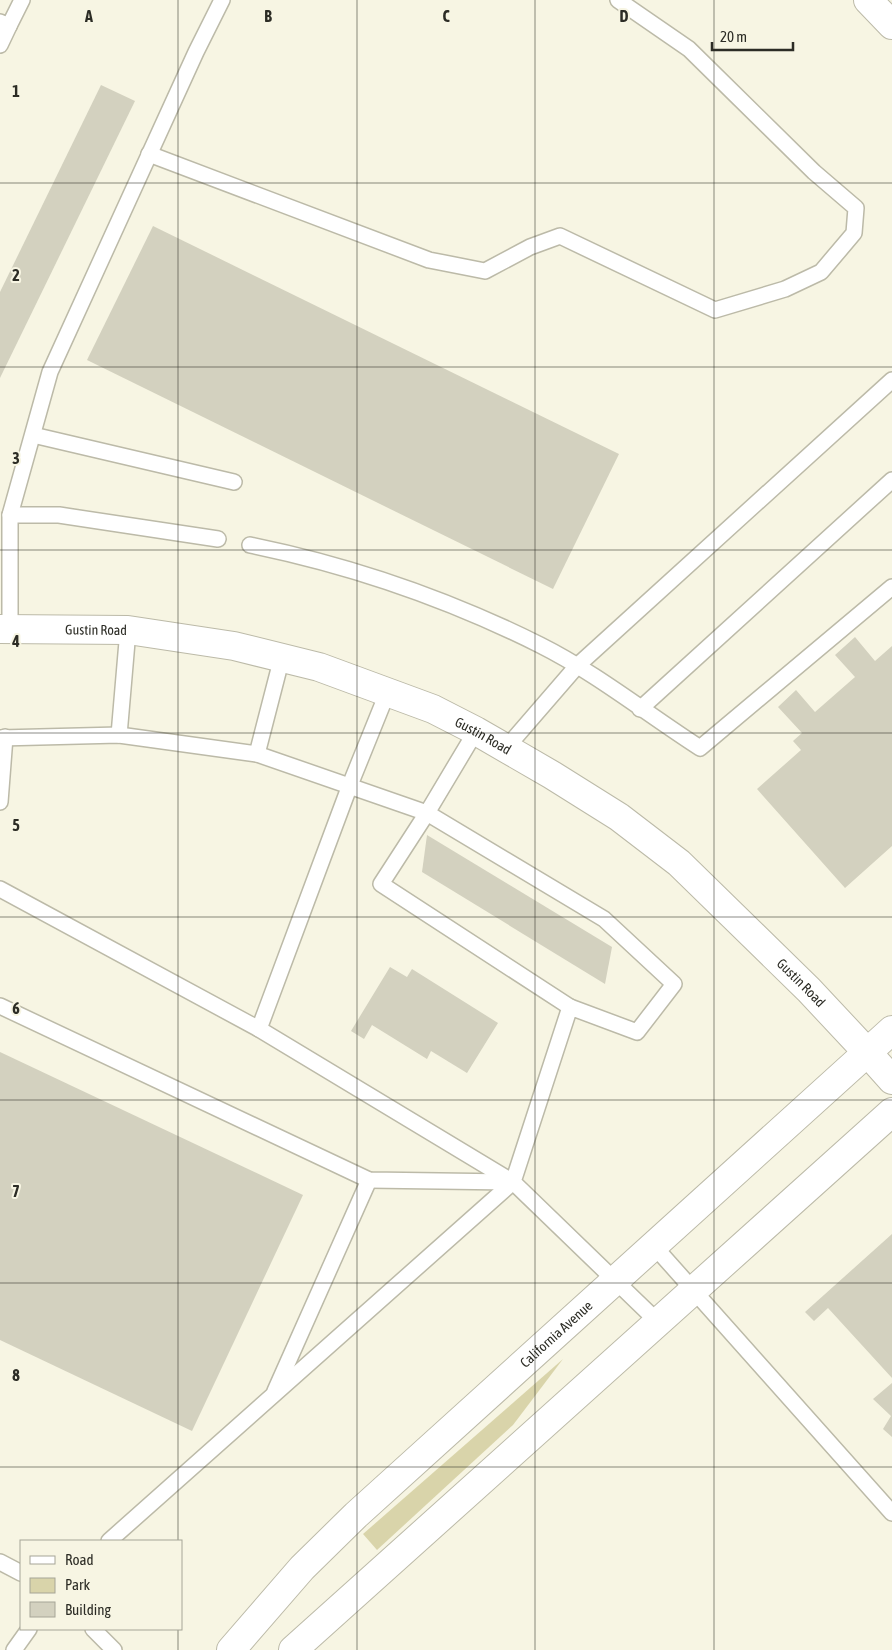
<svg xmlns="http://www.w3.org/2000/svg" width="892" height="1650" font-family="'Asap Condensed',sans-serif">
	<rect width="100%" height="100%" fill="#f7f5e3"/>
	<path fill="#d9d4aa" d="M563 1359 513 1425 377 1550 363 1534Z"/>
	<g fill="#d3d1bf">
		<path d="M101 85 135 101 0 378V292Z"/>
		<path d="M153 226 619 454 553 589 87 360Z"/>
		<path d="M855 637 875 661 892 646V846L845 888 757 789 801 750 793 741 802 733 778 707 796 690 815 712 855 677 835 655Z"/>
		<path d="M427 835 612 947 605 984 422 872Z"/>
		<path d="M390 967 407 977 412 969 498 1023 467 1073 431 1051 427 1059 372 1025 364 1039 351 1031Z"/>
		<path d="M0 1052 303 1195 192 1431 0 1340Z"/>
		<path d="M892 1234V1378L828 1308 814 1321 805 1312Z"/>
		<path d="M892 1383V1437L883 1429 891 1416 873 1399Z"/>
	</g>
	<g fill="none" stroke-linecap="round" stroke-linejoin="round">
		<defs>
			<g id="lane">
				<path d="M0 22 9 26 22 0"/>
				<path d="M0 45 9 26"/>
				<path d="M149 154 429 260 485 271 530 247 560 236 715 310 785 289 821 272 854 233 856 208 814 172 689 49 618 0"/>
				<path d="M33 435 234 482"/>
				<path d="M10 515H59L218 539"/>
				<path d="M250 545C353 566 446 598 540 645 596 673 647 714 700 748L892 587"/>
				<path d="M10 629V515L50 372 196 52 222 0"/>
				<path d="M388 691 350 785 259 1029 513 1182"/>
				<path d="M640 709 892 480"/>
				<path d="M476 731 427 813 604 919 674 984 637 1032 570 1007 513 1182 658 1322"/>
				<path d="M119 735 128 630"/>
				<path d="M0 738 119 735 257 754 427 813 381 884 570 1007"/>
				<path d="M506 748 577 666 892 380"/>
				<path d="M257 754 282 657"/>
				<path d="M0 802 5 737"/>
				<path d="M0 889 259 1029"/>
				<path d="M0 1006 369 1180 511 1182"/>
				<path d="M654 1246 892 1513"/>
				<path d="M275 1391 369 1180"/>
				<path d="M109 1541 513 1182"/>
				<path d="M0 1562 21 1573"/>
				<path d="M93 1629 114 1650"/>
				<path d="M14 1650 29 1629"/>
			</g>
			<g id="street">
				<path d="M868 0 892 25"/>
				<path id="s1" d="M0 629 128 630 234 646 319 667 433 709 476 731 552 775 619 817 679 863 809 990 867 1052"/>
			</g>
			<g id="secondary">
				<path d="M867 1052 892 1080"/>
				<path id="s2" d="M231 1650 302 1568 356 1515 892 1030"/>
				<path d="M293 1650 892 1112"/>
			</g>
		</defs>
		<use href="#lane" stroke="#bcbaa8" stroke-width="18"/>
		<use href="#street" stroke="#bcbaa8" stroke-width="30"/>
		<use href="#secondary" stroke="#bcbaa8" stroke-width="30"/>
		<use href="#lane" stroke="#fff" stroke-width="15"/>
		<use href="#street" stroke="#fff" stroke-width="28"/>
		<use href="#secondary" stroke="#fff" stroke-width="28"/>
	</g>
	<path fill="none" stroke="#2c2c25" stroke-width="1" stroke-opacity="0.55" d="M178 0V1541M357 0V1650M535 0V1650M714 0V1650M0 183H892M0 367H892M0 550H892M0 733H892M0 917H892M0 1100H892M0 1283H892M0 1467H892M178 1629V1650"/>
	<g text-anchor="middle" dominant-baseline="central" stroke-width="4" stroke-linejoin="round" paint-order="stroke">
		<g font-size="14" fill="#2c2c25" stroke="#f7f5e3">
			<text stroke="none"><textPath href="#s1" startOffset="96">Gustin Road</textPath></text>
			<text stroke="none"><textPath href="#s1" startOffset="501">Gustin Road</textPath></text>
			<text stroke="none"><textPath href="#s1" startOffset="906">Gustin Road</textPath></text>
			<text stroke="none"><textPath href="#s2" startOffset="454">California Avenue</textPath></text>
		</g>
	</g>
	<g font-size="16" text-anchor="middle" font-weight="bold" fill="#2c2c25" stroke="#f7f5e3" stroke-width="4" stroke-linejoin="round" paint-order="stroke">
		<text x="89" y="22">A</text>
		<text x="268" y="22">B</text>
		<text x="446" y="22">C</text>
		<text x="624" y="22">D</text>
		<text x="16" y="97">1</text>
		<text x="16" y="281">2</text>
		<text x="16" y="464">3</text>
		<text x="16" y="647">4</text>
		<text x="16" y="831">5</text>
		<text x="16" y="1014">6</text>
		<text x="16" y="1197">7</text>
		<text x="16" y="1381">8</text>
	</g>
	<rect x="20" y="1540" width="162" height="90" fill="#f7f5e3" stroke="#a6a597"/>
	<rect x="30" y="1556" width="25" height="8" fill="#ffffff" stroke="#a6a597"/>
	<text x="65" y="1565" font-size="15" fill="#2c2c25">Road</text>
	<rect x="30" y="1578" width="25" height="15" fill="#d9d4aa" stroke="#a6a597"/>
	<text x="65" y="1590" font-size="15" fill="#2c2c25">Park</text>
	<rect x="30" y="1602" width="25" height="15" fill="#d3d1bf" stroke="#a6a597"/>
	<text x="65" y="1615" font-size="15" fill="#2c2c25">Building</text>
	<path d="M712 42v8h81v-8" fill="none" stroke="#2c2c25" stroke-width="2.5"/>
	<text x="720" y="42" font-size="15" fill="#2c2c25" stroke="#f7f5e3" stroke-width="4" paint-order="stroke">20 m</text>
</svg>
